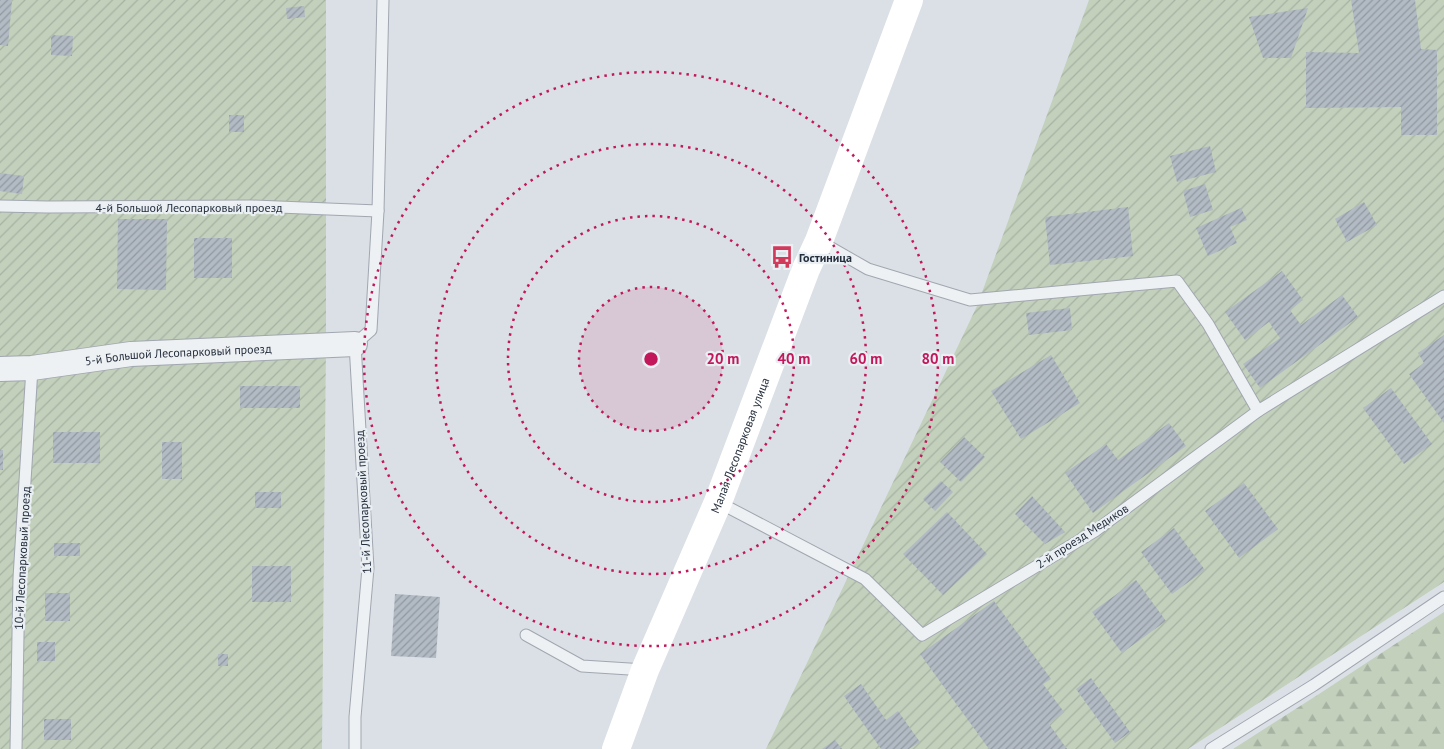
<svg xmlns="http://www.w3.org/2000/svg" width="1444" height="749" font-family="'PT Sans',sans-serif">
	<defs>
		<pattern id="forest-firs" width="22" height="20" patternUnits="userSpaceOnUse" patternTransform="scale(1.25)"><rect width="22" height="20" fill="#c3d0bc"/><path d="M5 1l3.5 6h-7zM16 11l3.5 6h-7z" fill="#a7b3a2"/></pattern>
		<pattern id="garden-furrows" width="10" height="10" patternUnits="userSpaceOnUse" patternTransform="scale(1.25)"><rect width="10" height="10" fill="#c3d0bc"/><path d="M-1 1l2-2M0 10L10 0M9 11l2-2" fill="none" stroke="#a7b3a2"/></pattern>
		<pattern id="building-hatch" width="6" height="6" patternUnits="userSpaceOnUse" patternTransform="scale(1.25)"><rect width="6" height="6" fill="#b2bac3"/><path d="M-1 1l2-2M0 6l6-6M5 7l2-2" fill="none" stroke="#9198a0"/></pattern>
	</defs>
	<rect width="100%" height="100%" fill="#dbe0e6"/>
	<path fill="url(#forest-firs)" d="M1444 612V749H1233L1319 694Z"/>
	<g fill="url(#garden-furrows)">
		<path d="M0 0H326V341L322 749H0Z"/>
		<path d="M1089 0H1444V582L1188 749H766L977 306Z"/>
	</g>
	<g fill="url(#building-hatch)">
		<path d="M0 0H12L8 46 0 45Z"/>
		<path d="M1351 0H1415L1421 49 1437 50V135H1401V107L1306 108V52L1359 53Z"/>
		<path d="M304 6 305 17 287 19 286 8Z"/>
		<path d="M1308 8 1291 58H1263L1249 17Z"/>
		<path d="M51 35 73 36 72 56 51 55Z"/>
		<rect x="229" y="115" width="15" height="17"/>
		<path d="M1210 146 1216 172 1177 182 1170 156Z"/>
		<path d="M0 173 24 176 22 194 0 191Z"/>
		<path d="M1205 184 1213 210 1190 217 1183 191Z"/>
		<path d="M1364 202 1377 225 1347 242 1335 219Z"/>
		<path d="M1128 207 1133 256 1050 265 1045 217Z"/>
		<path d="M1241 208 1247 220 1230 227 1237 243 1208 256 1196 228Z"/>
		<path d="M118 219H167L166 290 117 289Z"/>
		<rect x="194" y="238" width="38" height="40"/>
		<path d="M1282 271 1303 300 1290 310 1301 325 1342 295 1358 317 1260 388 1243 364 1280 338 1269 322 1245 340 1225 312Z"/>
		<path d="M1070 308 1072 330 1029 335 1026 313Z"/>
		<path d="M1444 335V423L1409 374 1424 363 1418 353Z"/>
		<path d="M1051 355 1080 403 1021 439 991 391Z"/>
		<rect x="240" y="386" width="60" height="22"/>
		<path d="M1391 388 1432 444 1404 464 1363 408Z"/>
		<path d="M1169 423 1186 446 1093 513 1065 473 1106 444 1118 460Z"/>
		<rect x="53" y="432" width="47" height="31"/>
		<path d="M964 437 985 457 961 482 940 462Z"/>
		<rect x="162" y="442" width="20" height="37"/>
		<rect x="0" y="450" width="3" height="20"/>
		<path d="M941 481 953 492 935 511 923 499Z"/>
		<path d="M1244 483 1278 529 1239 558 1205 511Z"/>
		<rect x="255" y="492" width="26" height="16"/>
		<path d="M1032 496 1065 532 1045 544 1015 514Z"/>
		<path d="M947 512 987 554 943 595 903 554Z"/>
		<path d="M1174 528 1205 570 1172 594 1141 552Z"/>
		<rect x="54" y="543" width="26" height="13"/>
		<rect x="252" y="566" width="39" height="36"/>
		<path d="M1136 580 1166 621 1122 653 1092 612Z"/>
		<rect x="45" y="593" width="25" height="28"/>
		<path d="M395 594 440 597 436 658 391 656Z"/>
		<path d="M994 601 1051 679 1043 684 1064 712 1049 724 1067 749H989L920 654Z"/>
		<rect x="37" y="642" width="18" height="19"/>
		<rect x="218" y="654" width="10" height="12"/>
		<path d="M1091 678 1130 732 1115 743 1076 689Z"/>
		<path d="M861 684 886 720 898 711 920 742 909 749H881L844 696Z"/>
		<rect x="44" y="719" width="27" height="21"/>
		<path d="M835 740 842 749H822Z"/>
	</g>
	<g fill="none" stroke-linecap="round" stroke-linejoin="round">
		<defs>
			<g id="lane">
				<path d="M0 206 47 207 252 206 378 211"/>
				<path d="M819 241 868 269 970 300 1177 281 1208 324 1258 411"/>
				<path d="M718 502 865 579 922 635 1095 531 1258 411 1444 296"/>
				<path d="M526 635 582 666 645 670"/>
				<path d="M16 749 19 578 32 368"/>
				<path d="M355 749V717L368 568 355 344 371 330 378 211 383 0"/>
				<path d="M1211 749 1314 685 1444 597"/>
			</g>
			<g id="street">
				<path id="s1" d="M0 369 32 368 131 354 355 344"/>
			</g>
		</defs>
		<use href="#lane" stroke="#a1a7b0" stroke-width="13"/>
		<use href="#street" stroke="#a1a7b0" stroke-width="26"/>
		<use href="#lane" stroke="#eef1f4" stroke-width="11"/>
		<use href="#street" stroke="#eef1f4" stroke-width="24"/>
		<path stroke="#fff" stroke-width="28" id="s2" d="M616 749 645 670 718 502 806 269 819 241 909 0"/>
	</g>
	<circle cx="651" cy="359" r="72" fill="#c2185b" fill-opacity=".12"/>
	<g fill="none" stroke="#c2185b" stroke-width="2.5" stroke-dasharray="2.5 5">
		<circle cx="651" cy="359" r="72"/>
		<circle cx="651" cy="359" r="143"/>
		<circle cx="651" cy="359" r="215"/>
		<circle cx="651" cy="359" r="287"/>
	</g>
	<defs>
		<symbol id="bus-bare" viewBox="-9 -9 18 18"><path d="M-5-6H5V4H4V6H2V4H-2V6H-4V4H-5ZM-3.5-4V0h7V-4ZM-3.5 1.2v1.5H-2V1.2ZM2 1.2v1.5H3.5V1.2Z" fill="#d23a5c" stroke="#eaeff4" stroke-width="2.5" paint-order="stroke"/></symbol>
	</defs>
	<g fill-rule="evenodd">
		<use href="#bus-bare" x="766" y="241" width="32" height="32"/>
	</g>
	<g text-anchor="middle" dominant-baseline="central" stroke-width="4.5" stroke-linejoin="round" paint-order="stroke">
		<g font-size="12" fill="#252f3c" stroke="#eaeff4">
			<text x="189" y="207">4-й Большой Лесопарковый проезд</text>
			<text stroke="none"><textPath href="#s1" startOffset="179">5-й Большой Лесопарковый проезд</textPath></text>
			<text stroke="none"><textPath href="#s2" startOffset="328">Малая Лесопарковая улица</textPath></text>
			<text transform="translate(363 502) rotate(-93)">11-й Лесопарковый проезд</text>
			<text transform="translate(1082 536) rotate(-33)">2-й проезд Медиков</text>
			<text transform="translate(22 558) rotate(-87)">10-й Лесопарковый проезд</text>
		</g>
		<g font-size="12" font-weight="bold" fill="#252f3c" stroke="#eaeff4" text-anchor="start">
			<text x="799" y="257">Гостиница</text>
		</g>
	</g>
	<circle cx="651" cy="359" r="8" fill="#c2185b" stroke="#eaeff4" stroke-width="2.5"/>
	<g font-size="15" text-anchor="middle" font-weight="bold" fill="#c2185b" stroke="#eaeff4" stroke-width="4.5" stroke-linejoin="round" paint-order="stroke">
		<text x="723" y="364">20 m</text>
		<text x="794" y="364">40 m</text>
		<text x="866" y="364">60 m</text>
		<text x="938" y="364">80 m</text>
	</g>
</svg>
